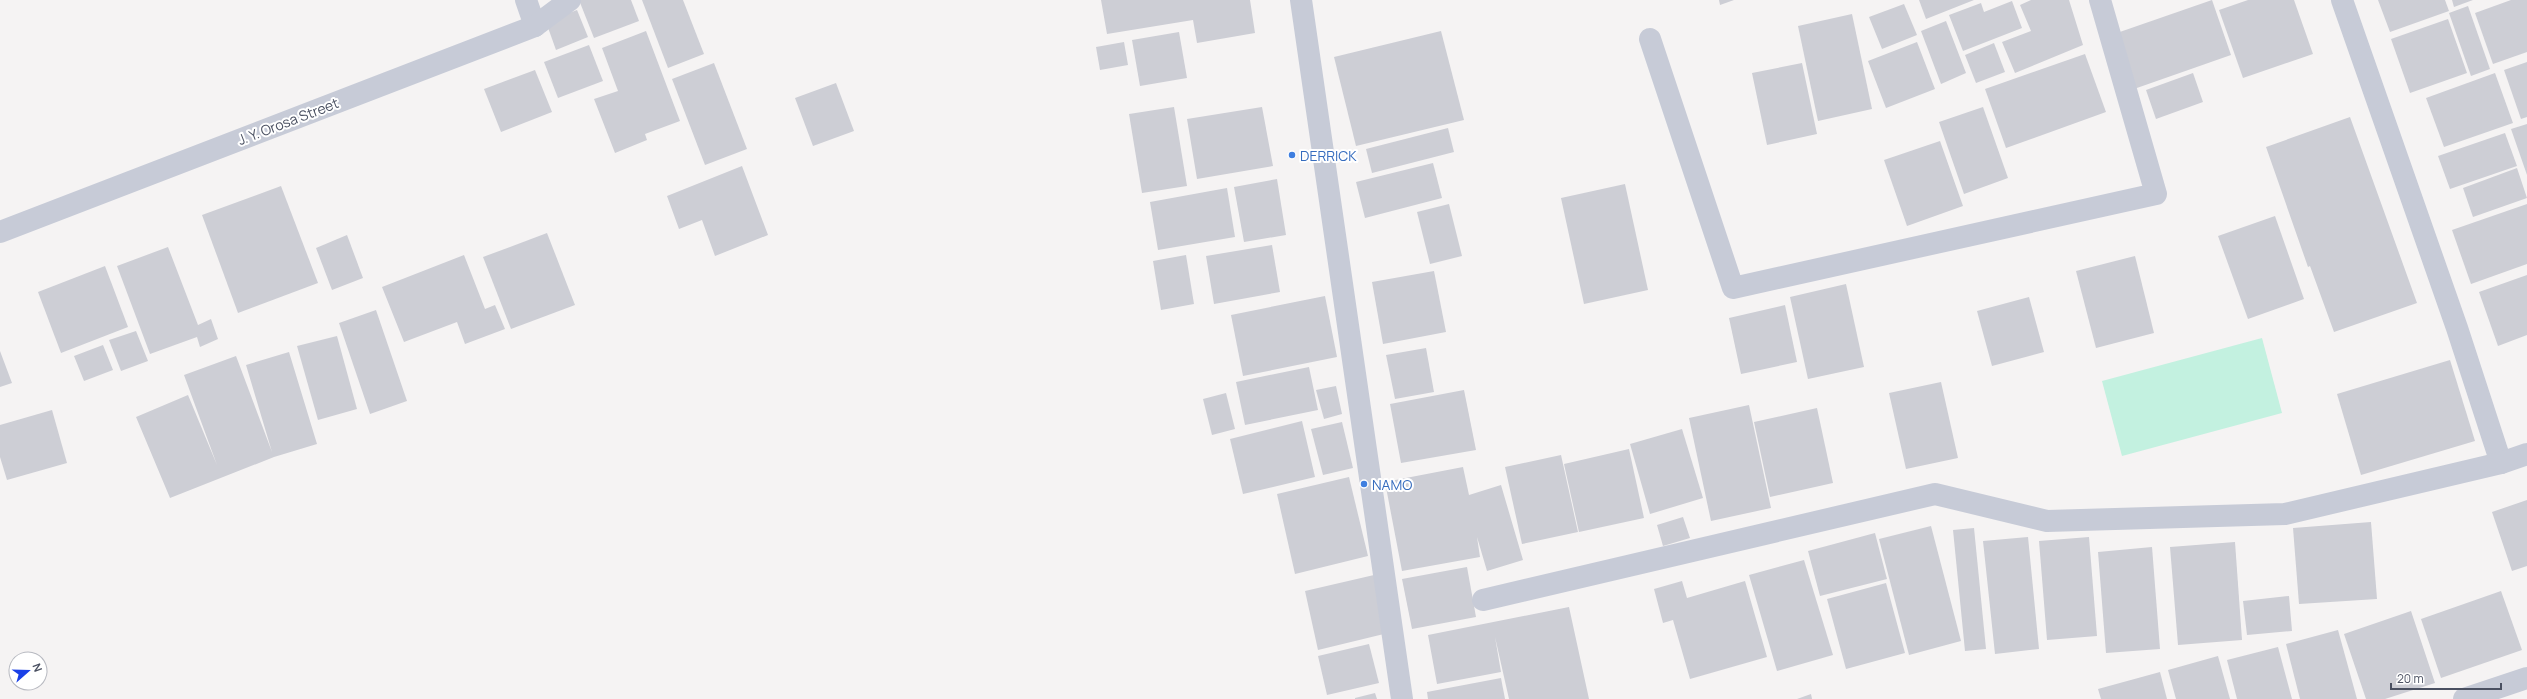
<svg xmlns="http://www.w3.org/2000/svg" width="2527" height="699" font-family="Manrope,sans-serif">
	<rect width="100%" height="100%" fill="#f5f3f3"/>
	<path fill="#c3f1e0" d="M2262 338 2282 413 2122 456 2102 381Z"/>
	<g fill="#cdced5">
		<path d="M579 0H631L639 21 594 38Z"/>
		<path d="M642 0H683L704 54 668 68Z"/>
		<path d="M1101 0H1250L1255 33 1197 43 1193 20 1107 34Z"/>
		<path d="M1719 0H1734L1720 5Z"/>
		<path d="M1919 0H1974L1926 19Z"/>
		<path d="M2031 0H2069L2083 45 2015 73 2002 42 2031 31 2020 5Z"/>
		<path d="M2212 0 2231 55 2134 89 2114 34Z"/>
		<path d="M2248 0H2294L2313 54 2243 78 2219 10Z"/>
		<path d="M2378 0H2445L2449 11 2390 32Z"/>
		<path d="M2452 0H2473L2454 7Z"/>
		<path d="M2511 0H2527V52L2493 64 2475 13Z"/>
		<path d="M2012 1 2022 28 1963 51 1949 15 1981 3 1984 12Z"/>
		<path d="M1904 4 1917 35 1882 49 1869 17Z"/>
		<path d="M2468 6 2490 69 2471 76 2449 13Z"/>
		<path d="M577 10 588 37 556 50 546 22Z"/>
		<path d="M1852 14 1872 109 1818 121 1798 26Z"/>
		<path d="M2448 19 2467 73 2410 93 2391 39Z"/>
		<path d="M1946 21 1966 73 1941 84 1921 31Z"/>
		<path d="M646 31 680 121 645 134 647 140 615 153 594 99 618 91 602 48Z"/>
		<path d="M1441 31 1464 120 1356 146 1334 57Z"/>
		<path d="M1179 32 1187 78 1140 86 1132 40Z"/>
		<path d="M1124 42 1128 65 1100 70 1096 47Z"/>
		<path d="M1917 42 1935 89 1886 108 1868 61Z"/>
		<path d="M1994 43 2005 72 1976 83 1965 55Z"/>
		<path d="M589 45 603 81 558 98 544 62Z"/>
		<path d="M2085 54 2106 112 2006 148 1985 89Z"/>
		<path d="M2527 62V117L2521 119 2504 70Z"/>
		<path d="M714 63 747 149 705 165 672 79Z"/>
		<path d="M1802 63 1817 134 1767 145 1752 73Z"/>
		<path d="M535 70 552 112 501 132 484 89Z"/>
		<path d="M2193 73 2203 102 2156 119 2146 90Z"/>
		<path d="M2495 73 2513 123 2444 147 2426 98Z"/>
		<path d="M836 83 854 131 813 146 795 98Z"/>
		<path d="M1174 107 1187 186 1142 193 1129 114Z"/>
		<path d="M1262 107 1273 166 1197 179 1187 119Z"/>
		<path d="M1983 107 2008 178 1964 194 1939 122Z"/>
		<path d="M2350 117 2417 303 2334 332 2310 266 2308 267 2266 147Z"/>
		<path d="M2527 124V175L2511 129Z"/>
		<path d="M1448 128 1454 152 1372 173 1366 149Z"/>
		<path d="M2505 133 2517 166 2450 189 2438 156Z"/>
		<path d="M1940 141 1963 206 1907 226 1884 160Z"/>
		<path d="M1433 163 1442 198 1365 218 1356 182Z"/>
		<path d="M742 166 768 235 715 256 702 220 679 229 667 196Z"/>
		<path d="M2517 168 2527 198 2473 217 2463 188Z"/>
		<path d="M1277 179 1286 235 1244 242 1234 187Z"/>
		<path d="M1625 184 1648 290 1584 304 1561 198Z"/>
		<path d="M281 186 318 283 238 313 202 215Z"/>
		<path d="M1227 188 1235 237 1158 250 1150 202Z"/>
		<path d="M1449 204 1462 256 1430 264 1417 212Z"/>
		<path d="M2527 204V264L2471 284 2452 230Z"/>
		<path d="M2275 216 2304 299 2248 319 2218 236Z"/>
		<path d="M547 233 575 305 511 329 483 257Z"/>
		<path d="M347 235 363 278 332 290 316 248Z"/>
		<path d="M1272 245 1280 292 1214 304 1206 256Z"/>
		<path d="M168 247 198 325 211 319 218 339 200 347 197 337 150 354 117 266Z"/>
		<path d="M464 255 485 309 495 305 505 329 465 344 457 322 404 342 382 287Z"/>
		<path d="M1186 255 1194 304 1161 310 1153 261Z"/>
		<path d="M2135 256 2154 333 2096 348 2076 271Z"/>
		<path d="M105 266 128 327 61 353 38 292Z"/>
		<path d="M1434 271 1446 332 1383 344 1372 282Z"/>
		<path d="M2527 275V335L2498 346 2479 292Z"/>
		<path d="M1846 284 1864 367 1808 379 1790 297Z"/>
		<path d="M1325 296 1337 357 1243 376 1231 315Z"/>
		<path d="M2029 297 2044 352 1992 366 1977 311Z"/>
		<path d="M1785 305 1797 362 1741 374 1729 318Z"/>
		<path d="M376 310 407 401 370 414 339 323Z"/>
		<path d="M136 331 148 361 121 371 109 340Z"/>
		<path d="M337 336 357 409 318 420 297 346Z"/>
		<path d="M103 345 113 370 84 381 74 356Z"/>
		<path d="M1426 348 1434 392 1395 399 1386 355Z"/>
		<path d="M0 351 12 383 0 387Z"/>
		<path d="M289 352 317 444 274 457 170 498 136 417 188 395 217 465 184 375 236 356 272 452 246 365Z"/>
		<path d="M2450 360 2475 441 2361 475 2337 394Z"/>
		<path d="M1309 367 1318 410 1245 425 1236 382Z"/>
		<path d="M1941 382 1958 458 1906 469 1889 393Z"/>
		<path d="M1336 386 1342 414 1324 419 1316 390Z"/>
		<path d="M1464 390 1476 450 1401 463 1390 404Z"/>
		<path d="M1226 393 1235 429 1212 435 1203 399Z"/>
		<path d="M1749 405 1771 508 1711 521 1689 418Z"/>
		<path d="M1817 408 1833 483 1770 497 1754 422Z"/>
		<path d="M52 410 67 463 7 480 0 457V425Z"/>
		<path d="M1302 421 1315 477 1243 494 1230 439Z"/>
		<path d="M1342 422 1353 468 1323 475 1311 429Z"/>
		<path d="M1682 429 1703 498 1650 514 1630 444Z"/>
		<path d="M1629 449 1644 518 1579 532 1564 464Z"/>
		<path d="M1561 455 1578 532 1522 544 1505 467Z"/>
		<path d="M1463 467 1469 495 1501 485 1523 560 1487 571 1477 537 1480 557 1402 571 1385 482Z"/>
		<path d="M1349 477 1368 556 1295 574 1277 494Z"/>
		<path d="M2527 500V566L2512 571 2492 512Z"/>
		<path d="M1683 517 1690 538 1663 546 1657 525Z"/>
		<path d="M2371 522 2377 599 2299 604 2293 528Z"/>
		<path d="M1931 526 1961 641 1909 655 1879 539Z"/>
		<path d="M1974 528 1986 649 1965 651 1953 530Z"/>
		<path d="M1875 533 1887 579 1820 596 1808 551Z"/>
		<path d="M2028 537 2039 649 1995 654 1983 541Z"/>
		<path d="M2089 537 2097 636 2047 640 2039 541Z"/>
		<path d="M2235 542 2242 640 2178 645 2170 547Z"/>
		<path d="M2152 547 2160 649 2106 653 2098 552Z"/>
		<path d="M1804 560 1833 655 1777 671 1749 575Z"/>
		<path d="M1467 567 1476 617 1412 629 1402 579Z"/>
		<path d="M1374 575 1388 633 1318 650 1305 591Z"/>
		<path d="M1682 581 1687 598 1745 581 1767 657 1690 679 1673 620 1663 623 1654 589Z"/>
		<path d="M1886 583 1905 653 1846 669 1827 599Z"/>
		<path d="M2501 591 2522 650 2441 678 2421 619Z"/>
		<path d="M2289 596 2292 631 2247 635 2243 601Z"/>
		<path d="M1569 607 1589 699H1509L1495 637 1501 672 1437 684 1428 635Z"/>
		<path d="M2411 611 2435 683 2385 699H2366L2344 634Z"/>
		<path d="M2338 630 2357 699H2300L2286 644Z"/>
		<path d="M1369 644 1379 683 1327 695 1318 656Z"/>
		<path d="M2278 647 2292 699H2237L2227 660Z"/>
		<path d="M2218 656 2230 699H2176L2168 670Z"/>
		<path d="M2160 672 2167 699H2101L2098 689Z"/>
		<path d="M1501 678 1505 699H1428L1427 692Z"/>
		<path d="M1375 693 1377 699H1355V698Z"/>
		<path d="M1811 694 1812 699H1797Z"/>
	</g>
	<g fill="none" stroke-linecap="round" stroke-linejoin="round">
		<g stroke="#c7cbd7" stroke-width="22">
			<path d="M526 0 535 26"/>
			<path d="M1301 0 1402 699"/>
			<path d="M2342 0 2457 328 2501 463"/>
			<path d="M1650 39 1733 288 2156 194 2100 0"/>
			<path d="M0 232 535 26 570 0"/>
			<path d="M1483 600 1935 494 2047 521 2285 514 2501 463 2527 454"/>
			<path d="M2464 699 2527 678"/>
		</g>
	</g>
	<g fill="#3f7fe0" stroke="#fff" stroke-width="1.5">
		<circle cx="1292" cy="155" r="4"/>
		<circle cx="1364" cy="484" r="4"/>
	</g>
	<g text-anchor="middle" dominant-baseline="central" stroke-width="4" stroke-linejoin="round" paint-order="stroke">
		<g font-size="14" fill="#4a5061" stroke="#fff">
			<text transform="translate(288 121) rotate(-21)">J. Y. Orosa Street</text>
		</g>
		<g font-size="14" fill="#366cbe" stroke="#fff" text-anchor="start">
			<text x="1300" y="155">DERRICK</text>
			<text x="1372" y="484">NAMO</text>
		</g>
	</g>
	<g transform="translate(28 671) rotate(70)"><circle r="19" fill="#ffffff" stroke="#b7b9c0"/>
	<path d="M0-3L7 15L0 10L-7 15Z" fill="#1a40e7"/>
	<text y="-6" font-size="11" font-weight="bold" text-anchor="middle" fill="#4a5061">N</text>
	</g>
	<path d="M2391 683v6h110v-6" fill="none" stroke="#4a5061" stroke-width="2"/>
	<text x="2397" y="683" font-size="12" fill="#4a5061" stroke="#ffffff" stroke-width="3" paint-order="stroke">20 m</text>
</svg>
